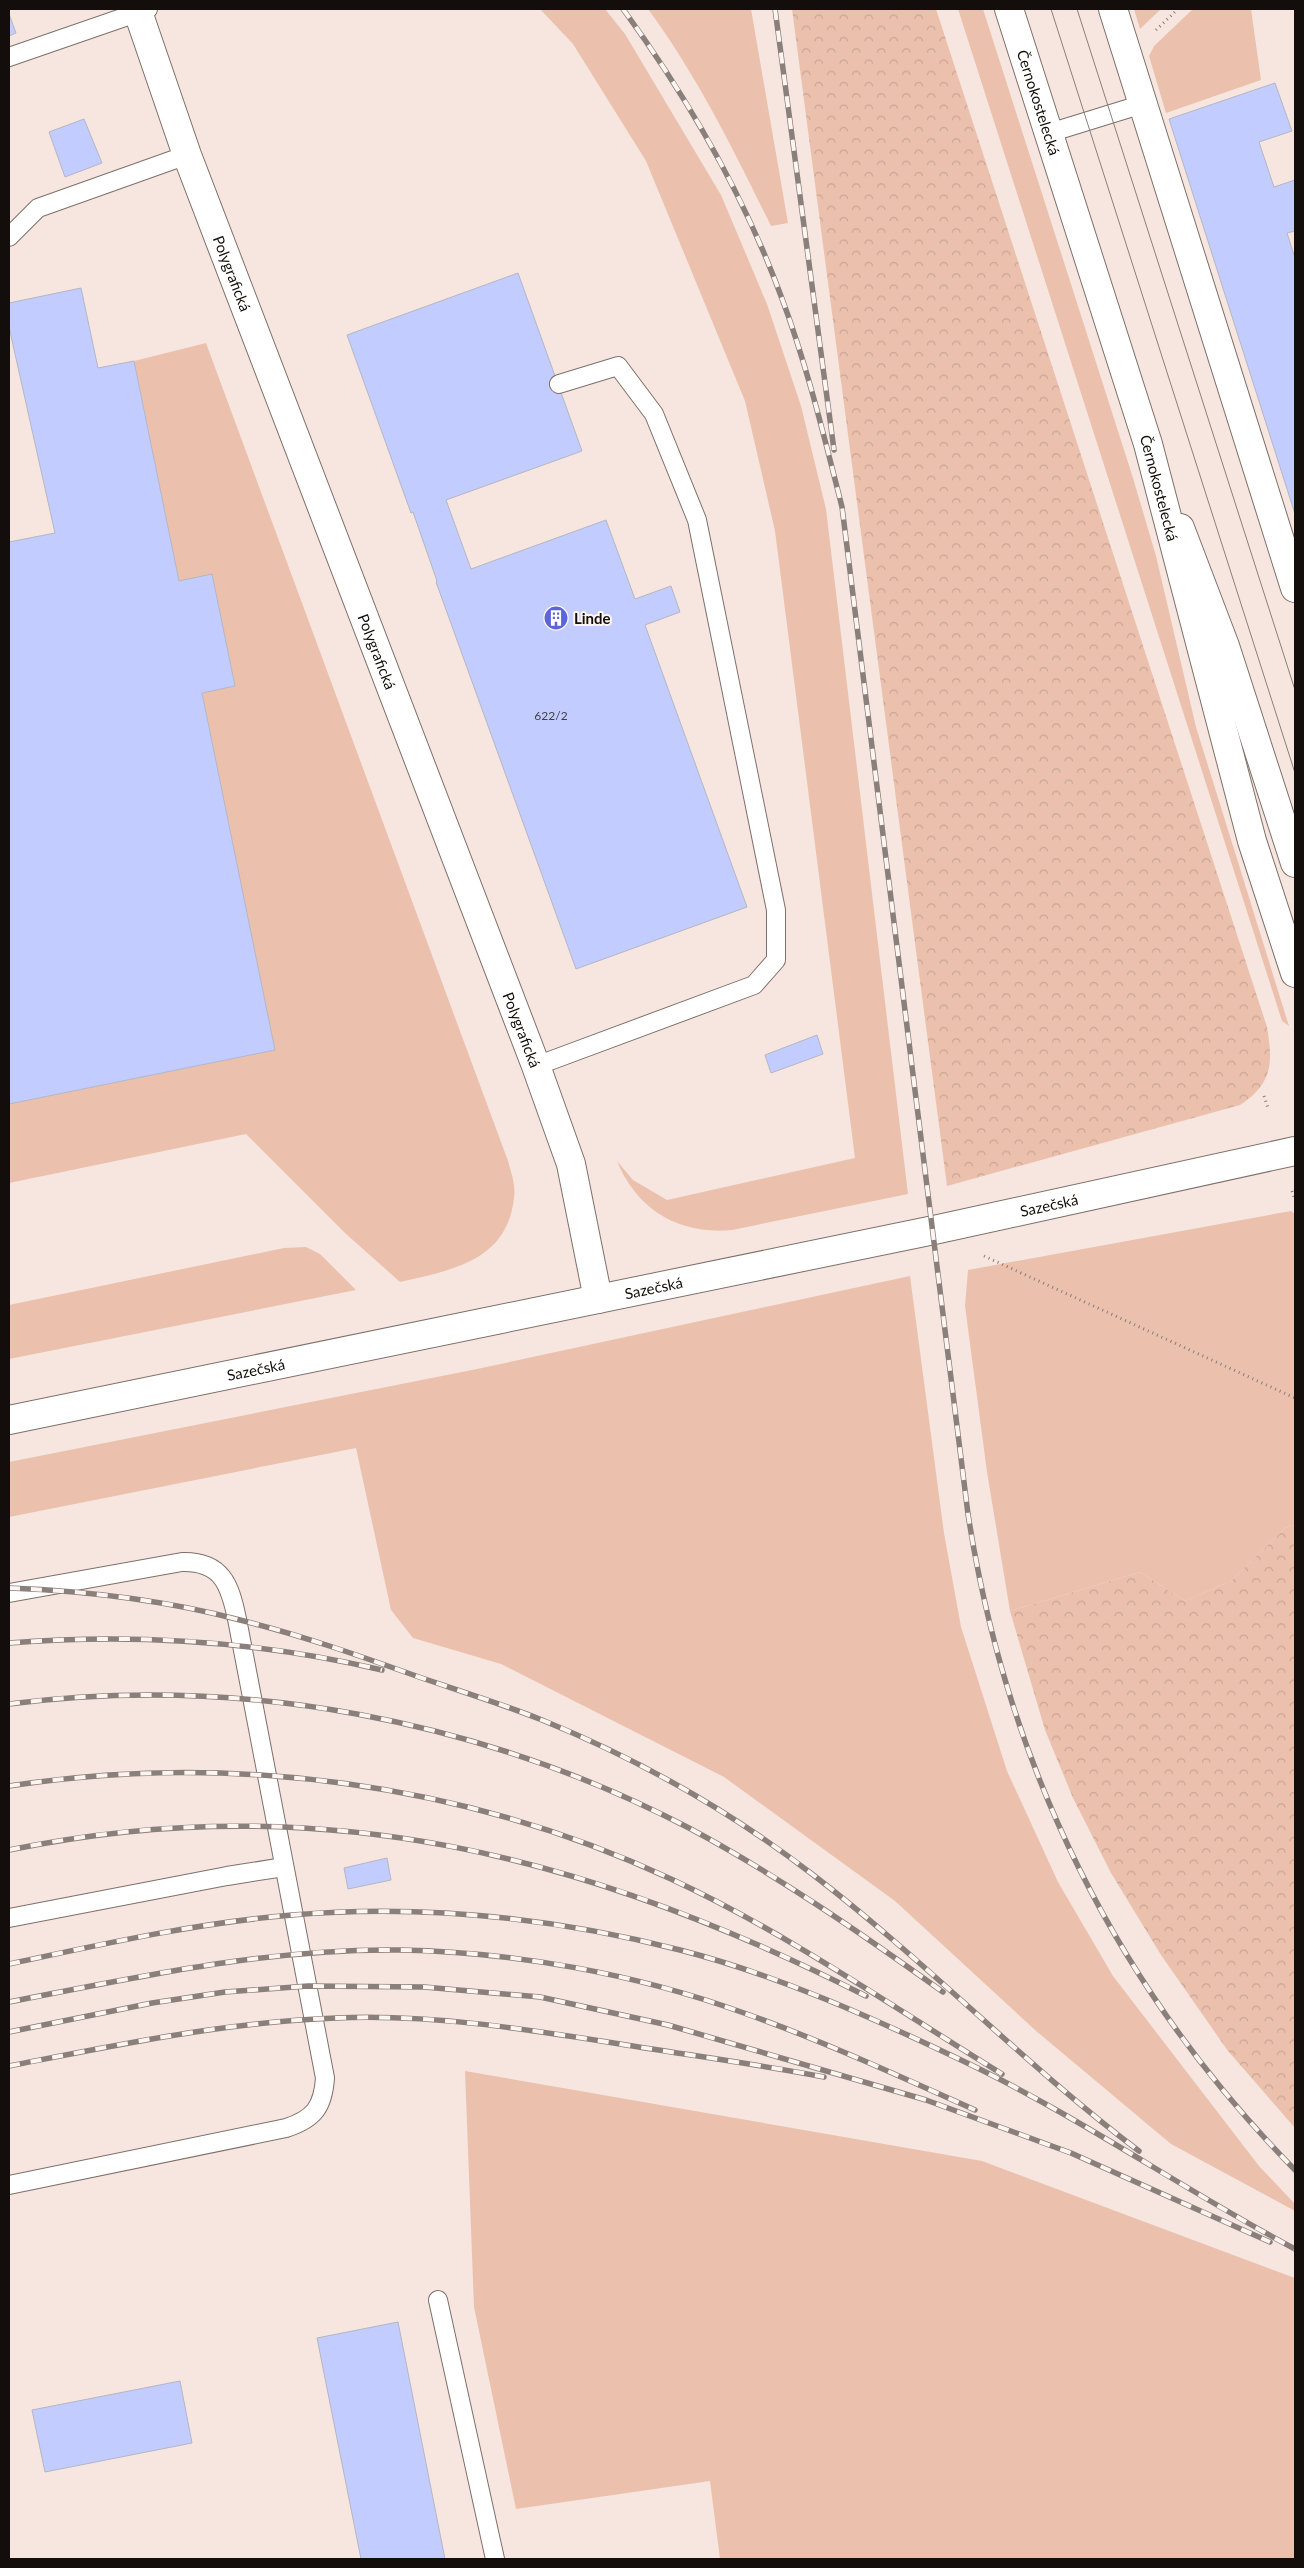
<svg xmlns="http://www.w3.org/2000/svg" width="1304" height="2568" font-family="Lato,sans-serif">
	<defs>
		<pattern id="forest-crowns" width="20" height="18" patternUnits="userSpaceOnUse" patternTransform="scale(1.25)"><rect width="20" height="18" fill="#ebc1ae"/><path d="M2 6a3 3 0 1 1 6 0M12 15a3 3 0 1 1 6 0" fill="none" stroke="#c9a594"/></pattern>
	</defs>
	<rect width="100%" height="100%" fill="#f6e6df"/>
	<g fill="#ebc1ae">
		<path d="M540 9H605L625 34 721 195 767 304 801 406 826 509 908 1194 732 1230C679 1235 637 1210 617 1161L633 1180 667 1200 855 1158 775 531 745 401 646 161 573 44Z"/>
		<path d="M648 9H751L788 223 771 226C734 151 698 77 648 9Z"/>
		<path d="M958 9H983L1133 478 1156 556 1196 727 1289 1026 1282 1021Z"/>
		<path d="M1134 9H1161L1140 29Z"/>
		<path d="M1193 9H1251L1261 80 1166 113 1149 56 1154 46Z"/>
		<path d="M206 343 508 1161C511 1172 516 1186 514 1198 507 1262 451 1270 400 1282L345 1233 246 1134 9 1183V1104L274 1050 202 693 235 685 212 575 179 581 134 361Z"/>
		<path d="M1291 1211 1295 1214V1525L1285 1528 1231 1581 1185 1601 1140 1572 1010 1611 987 1472 965 1306 968 1270Z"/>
		<path d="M306 1247 320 1254 356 1290 9 1359V1305L284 1248Z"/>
		<path d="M910 1276 944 1533 961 1627 1007 1771 1058 1882 1113 1976 1259 2166 1295 2204V2211L1171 2144 1035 2030 895 1901 724 1777 501 1664 413 1638 391 1610 356 1448 9 1517V1462L477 1369Z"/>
		<path d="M465 2071 982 2161 1295 2278V2559H720L710 2481 516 2509 474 2307Z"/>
	</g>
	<g fill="url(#forest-crowns)">
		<path d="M792 9H936L1267 1027C1273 1063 1273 1083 1240 1105L947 1186Z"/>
		<path d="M1295 1525V2128L1228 2051 1161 1955 1111 1873 1073 1798 1045 1730 1010 1611 1140 1572 1185 1601 1231 1581 1285 1528Z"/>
	</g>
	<g fill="#c3ccfe" stroke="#b3b6c4">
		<path d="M9 14 16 33 9 36Z"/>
		<path d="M1275 83 1292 131 1259 142 1274 187 1295 180V231L1287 233 1295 258V514L1169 119Z"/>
		<path d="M84 119 102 163 65 177 49 132Z"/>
		<path d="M518 273 582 451 446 500 471 569 606 520 635 599 671 586 680 612 645 625 747 907 576 969 436 582 437 581 413 512 411 513 347 335Z"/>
		<path d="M81 288 98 368 134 361 179 581 212 574 235 686 202 693 275 1050 9 1104V542L55 533 9 327V303Z"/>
		<path d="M817 1035 823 1054 771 1073 765 1055Z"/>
		<path d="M387 1858 391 1880 348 1889 344 1868Z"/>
		<path d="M398 2322 445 2559H361L317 2338Z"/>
		<path d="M180 2381 192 2443 45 2472 32 2410Z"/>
	</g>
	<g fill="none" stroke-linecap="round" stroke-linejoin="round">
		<defs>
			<g id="service">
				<path d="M9 57 148 9"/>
				<path d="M1049 133 1143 104"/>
				<path d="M9 237 38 208 187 155"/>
				<path d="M536 1066 754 985 776 960V910L697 520 654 414 618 366 559 384"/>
				<path d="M9 1593 182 1562C222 1561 230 1585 237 1619L325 2078C323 2107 314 2119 286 2128L9 2185"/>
				<path d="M9 1918 227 1876 284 1867"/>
				<path d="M438 2300 495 2559"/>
			</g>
			<g id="minor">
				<path id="s1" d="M137 9 187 155 536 1066 571 1164 598 1299"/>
			</g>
			<g id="tertiary">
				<path d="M1180 528 1225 646 1295 863"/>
				<path id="s2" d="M9 1420 934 1230 1295 1151"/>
			</g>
			<g id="secondary">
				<path id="s3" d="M1009 9 1148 444 1252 841 1295 973"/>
				<path d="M1113 9 1295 588"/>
			</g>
		</defs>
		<use href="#service" stroke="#7e706a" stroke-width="20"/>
		<use href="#minor" stroke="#7e706a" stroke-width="30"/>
		<use href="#tertiary" stroke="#7e706a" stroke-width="30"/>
		<use href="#secondary" stroke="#7e706a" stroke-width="30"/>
		<g stroke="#887d78" stroke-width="3" stroke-dasharray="1 4" stroke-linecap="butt">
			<path d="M1156 30 1178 9"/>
			<path d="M1264 1096 1268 1108"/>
			<path d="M1292 1191 1294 1197"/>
			<path d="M984 1256 1295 1398"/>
		</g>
		<use href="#service" stroke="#fff" stroke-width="18"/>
		<use href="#minor" stroke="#fff" stroke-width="28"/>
		<use href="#tertiary" stroke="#fff" stroke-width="28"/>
		<use href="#secondary" stroke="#fff" stroke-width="28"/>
		<g stroke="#8a7f7b" stroke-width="1">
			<path d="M1051 9 1295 773"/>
			<path d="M1077 9 1295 690"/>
		</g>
		<defs>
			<g id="rail">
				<path d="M623 9C687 97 743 193 781 296 807 365 824 436 842 507L968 1514C1007 1766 1116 1988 1295 2170"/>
				<path d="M775 9 834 450"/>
				<path d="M9 1588C86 1591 165 1600 240 1620 301 1635 360 1656 419 1677 460 1691 502 1704 542 1720 638 1759 730 1811 812 1874 926 1961 1025 2065 1139 2151"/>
				<path d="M9 1643C135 1633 258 1641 382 1670"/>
				<path d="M9 1704C240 1674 482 1720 689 1828 777 1875 862 1934 943 1992"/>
				<path d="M9 1786C232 1752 466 1783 671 1879 787 1933 893 2007 1002 2074"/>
				<path d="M9 1850C319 1786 588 1855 866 1996"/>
				<path d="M9 1964C103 1944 196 1923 292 1915 422 1904 554 1918 680 1950 777 1975 871 2017 961 2060 1077 2115 1182 2189 1295 2249"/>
				<path d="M9 2002C138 1977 268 1948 400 1950 516 1952 636 1974 744 2013 823 2041 899 2076 975 2110"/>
				<path d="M9 2032 152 2003 225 1992 308 1986 424 1987 540 1997 668 2025 926 2100 1071 2153 1270 2242"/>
				<path d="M9 2066C117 2045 225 2022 336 2018 431 2014 526 2029 620 2044 688 2055 756 2064 824 2077"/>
			</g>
		</defs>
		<use href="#rail" stroke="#8a7f7b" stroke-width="5.5"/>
		<use href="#rail" stroke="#fef5f1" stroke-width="4" stroke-dasharray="11" stroke-linecap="butt"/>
	</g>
	<defs>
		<symbol id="building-disc" viewBox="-11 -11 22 22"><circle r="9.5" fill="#5d65dd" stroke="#fef5f1"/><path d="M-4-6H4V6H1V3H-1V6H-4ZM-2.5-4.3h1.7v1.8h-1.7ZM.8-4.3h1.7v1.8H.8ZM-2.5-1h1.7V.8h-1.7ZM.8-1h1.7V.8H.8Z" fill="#fff"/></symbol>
	</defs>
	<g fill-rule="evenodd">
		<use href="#building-disc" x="542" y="604" width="28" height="28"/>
	</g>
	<g text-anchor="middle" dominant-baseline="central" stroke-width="4" stroke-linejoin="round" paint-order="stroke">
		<g font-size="12" fill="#3f3e48">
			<text x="551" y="715">622/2</text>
		</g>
		<g font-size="15" fill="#130e0c" stroke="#fef5f1">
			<text stroke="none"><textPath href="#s3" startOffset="98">Černokostelecká</textPath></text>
			<text stroke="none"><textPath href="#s1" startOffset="281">Polygrafická</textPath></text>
			<text stroke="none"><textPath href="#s3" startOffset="502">Černokostelecká</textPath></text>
			<text stroke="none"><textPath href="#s1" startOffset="686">Polygrafická</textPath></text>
			<text stroke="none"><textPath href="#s1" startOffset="1091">Polygrafická</textPath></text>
			<text stroke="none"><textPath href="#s2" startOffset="1062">Sazečská</textPath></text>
			<text stroke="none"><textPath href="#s2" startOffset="658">Sazečská</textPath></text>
			<text stroke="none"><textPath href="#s2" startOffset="252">Sazečská</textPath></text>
		</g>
		<g font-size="15" font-weight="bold" fill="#130e0c" stroke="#fef5f1" text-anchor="start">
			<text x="574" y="618">Linde</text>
		</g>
	</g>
	<rect width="1304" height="2568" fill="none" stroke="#130e0c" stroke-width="20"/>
</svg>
